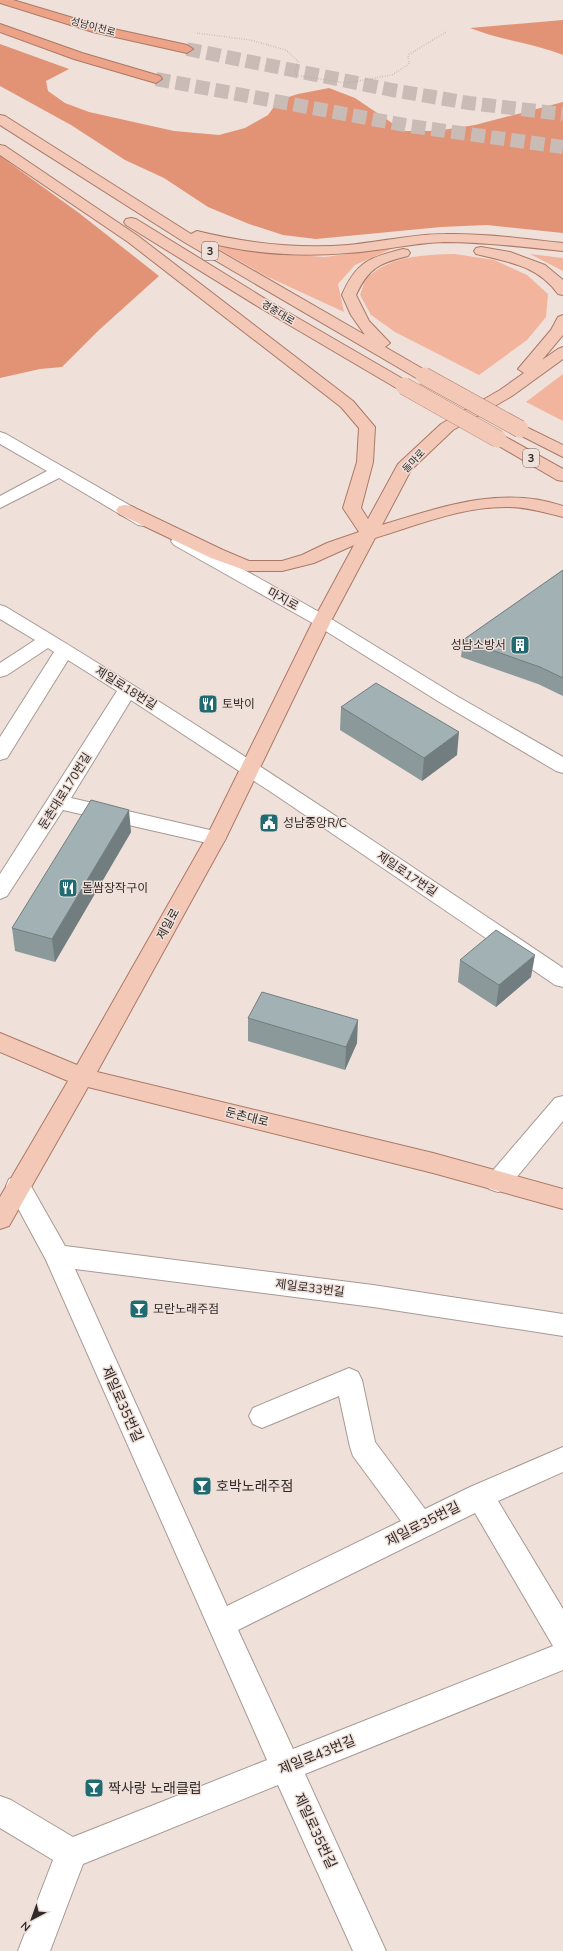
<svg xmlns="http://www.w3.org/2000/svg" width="563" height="1951" font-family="'Nunito Sans','Noto Sans KR',sans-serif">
	<rect width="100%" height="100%" fill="#efe0da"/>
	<g fill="#f2b49d">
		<path d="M208 243 281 254 325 257 396 247 355 265 338 284 344 312 266 276Z"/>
		<path d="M455 254 494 260 527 275 548 294 546 317 527 340 479 375 395 332 371 315 360 295C362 290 364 282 367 278 391 255 425 255 455 254Z"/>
		<path d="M530 254 563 258V271Z"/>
		<path d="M563 374V421L526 402Z"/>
	</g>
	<g fill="#e29375">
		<path d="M563 20V55C533 43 500 40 470 28Z"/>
		<path d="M0 44 69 69 46 81 48 91 65 103 89 112 174 131 219 135 245 128 268 115 279 100 298 94 329 88 355 98 404 131H436L475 125 563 102V233L487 225 441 227 316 239 283 235 249 224 208 207 164 178 125 160 71 125 0 86Z"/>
		<path d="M0 156 79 213 159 276 99 330 62 367 40 369 0 378Z"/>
	</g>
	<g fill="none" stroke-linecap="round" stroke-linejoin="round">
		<g stroke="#c9bcb6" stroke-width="14" stroke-dasharray="14 6" stroke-linecap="butt">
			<path d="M187 49 392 90 469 103 563 114"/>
			<path d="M156 79 410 126 563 147"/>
		</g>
		<defs>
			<g id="minor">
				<path d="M0 432 6 434 150 517 153 521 150 525 144 526 138 525 59 478 0 508V496L47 471 0 444Z"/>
				<path d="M180 536 186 537 328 617 455 695 563 757V773L556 771 441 703 316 625 174 545 171 541 174 537Z"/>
				<path d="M0 605 6 607C196 721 379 844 563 968V987L555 985 277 796 131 700 71 798 223 833 226 838 223 843 216 845 63 810 7 896 0 899V874L117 691 68 660 7 758 0 760V737L54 652 48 648 7 675 0 677V663L35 640 0 619Z"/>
				<path d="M563 1096V1121L507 1189 498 1192 489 1189 486 1182 489 1175 555 1098Z"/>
				<path d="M18 1176 27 1179 65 1246 373 1285 563 1314V1336L373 1307 75 1269 227 1606 401 1521 353 1456 350 1447 339 1396 262 1428 253 1424 249 1416 253 1408 349 1368 358 1372 362 1380 375 1442 425 1509 470 1487 563 1447V1472L498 1501 563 1609V1670L305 1774 386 1951H353L278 1785 83 1864 50 1951H18L53 1860 0 1828V1796L11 1800 73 1837 267 1760 46 1260 6 1186 9 1179ZM475 1513 553 1646 293 1749 238 1630Z"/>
			</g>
			<g id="major">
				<path d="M0 115 5 116 191 234 197 231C246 243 297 249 348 245 380 242 413 234 445 234 484 233 524 239 563 243V251C524 247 484 242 444 242 412 243 380 251 348 253 300 257 249 254 202 241L365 335 351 315 342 295C356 262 370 257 403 249L408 250 410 253 408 256C380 263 369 267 356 295L369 321 390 343 385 347 430 373 432 376 430 379H418L184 242 0 125Z"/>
				<path d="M0 145 5 146 138 236 353 401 375 427 373 462 361 508 368 519 398 464 441 424 500 390 524 373 518 369 551 330 558 317 563 315V335L542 360 558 349 563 347V359L512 396 453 430 411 470 382 525C441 507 502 485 563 506V517C545 513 528 507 509 507 463 506 418 525 375 538L331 621 226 838 97 1072 433 1153 563 1189V1209L433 1173 88 1087 9 1226 0 1229V1197L68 1081 0 1052V1033L77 1065 206 838 313 621 354 545 314 563 282 571H247L211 558 119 514 116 510 119 506 125 505 131 506 223 550 249 561H282L302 555 327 543 359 532 343 508 357 462 359 428 341 407 128 242 0 155Z"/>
				<path d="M131 218 136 219 272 303 410 383 412 386 410 389H398L262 309 126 225 124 222 126 219Z"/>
				<path d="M481 247 510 252 545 265 563 280V295L558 294C537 265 508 262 476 254L474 251 476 248Z"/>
				<path d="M520 424 563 445V457L514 432 512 429 514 426Z"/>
				<path d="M498 434 504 436 563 469V481L557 480 492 442 490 439 492 436Z"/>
			</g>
			<g id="highway">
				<path d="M0 0H13L100 26 187 45 193 49 187 53 93 32 0 3Z"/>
				<path d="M0 24 82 53 160 76 162 79 156 83 74 59 0 32Z"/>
			</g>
		</defs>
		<use href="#minor" stroke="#a79994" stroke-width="2"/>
		<use href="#major" stroke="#aa7966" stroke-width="2"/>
		<use href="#highway" stroke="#aa7966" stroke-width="2"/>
		<path stroke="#b0a49f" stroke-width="1.5" stroke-dasharray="0.5 2" stroke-linecap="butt" d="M197 33 250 40 286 50 298 61 295 75 346 83 392 75 409 64 408 55 446 32"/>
		<use href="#minor" fill="#fff" fill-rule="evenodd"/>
		<use href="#major" fill="#f4c8b7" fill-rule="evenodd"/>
		<use href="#highway" fill="#eca387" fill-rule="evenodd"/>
		<defs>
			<g id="major-bridge">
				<path d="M424 376 520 429"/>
				<path d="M404 386 498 439"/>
			</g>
		</defs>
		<use href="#major-bridge" stroke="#aa7966" stroke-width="18" stroke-linecap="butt"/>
		<use href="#major-bridge" stroke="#f4c8b7" stroke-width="17"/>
	</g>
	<g fill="#8b999b">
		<path d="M563 570V696L538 684 461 657 463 640Z"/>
		<path d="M341 707 457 755 422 781 340 730Z"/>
		<path d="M131 832 55 962 15 951 12 928Z"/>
		<path d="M460 960 531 977 496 1007 458 982Z"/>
		<path d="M248 1018 357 1043 345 1070 248 1041Z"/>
	</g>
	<g fill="#717d7e">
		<path d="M459 732 457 755 422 781 424 758Z"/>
		<path d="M129 810 131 832 55 962 52 939Z"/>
		<path d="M535 955 531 977 496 1007 499 985Z"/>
		<path d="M358 1020 357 1043 345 1070 346 1047Z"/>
	</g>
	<g fill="#a2b2b4" stroke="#717d7e">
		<path d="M563 570V678L540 667 463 640Z"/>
		<path d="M376 683 459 732 424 758 341 707Z"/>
		<path d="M91 800 129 810 52 939 12 928Z"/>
		<path d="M496 930 535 955 499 985 460 960Z"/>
		<path d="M262 992 358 1020 346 1047 248 1018Z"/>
	</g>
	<defs>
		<symbol id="building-square" viewBox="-11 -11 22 22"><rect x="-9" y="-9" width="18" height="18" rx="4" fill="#1f6b71" stroke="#efe0da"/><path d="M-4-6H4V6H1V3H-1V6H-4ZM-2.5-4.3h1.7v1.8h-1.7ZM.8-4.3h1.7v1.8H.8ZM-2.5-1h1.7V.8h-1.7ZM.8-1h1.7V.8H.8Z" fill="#fff"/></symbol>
		<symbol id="restaurant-square" viewBox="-11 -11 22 22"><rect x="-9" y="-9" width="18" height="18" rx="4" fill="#1f6b71" stroke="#efe0da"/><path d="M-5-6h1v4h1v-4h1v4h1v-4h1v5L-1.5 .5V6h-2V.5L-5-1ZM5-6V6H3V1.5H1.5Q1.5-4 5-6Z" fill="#fff"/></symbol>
		<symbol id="civic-square" viewBox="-11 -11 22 22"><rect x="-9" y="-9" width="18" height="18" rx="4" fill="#1f6b71" stroke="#efe0da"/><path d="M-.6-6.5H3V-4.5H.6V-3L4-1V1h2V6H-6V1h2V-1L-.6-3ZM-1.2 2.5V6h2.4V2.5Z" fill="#fff"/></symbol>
		<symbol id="bar-square" viewBox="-11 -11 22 22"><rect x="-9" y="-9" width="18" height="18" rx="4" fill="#1f6b71" stroke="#efe0da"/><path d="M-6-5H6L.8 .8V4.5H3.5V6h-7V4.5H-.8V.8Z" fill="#fff"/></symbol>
	</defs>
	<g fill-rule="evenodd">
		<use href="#building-square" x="509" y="634" width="22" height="22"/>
		<use href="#restaurant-square" x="197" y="693" width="22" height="22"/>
		<use href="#civic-square" x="258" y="812" width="22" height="22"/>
		<use href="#restaurant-square" x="57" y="877" width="22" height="22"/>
		<use href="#bar-square" x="128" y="1298" width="22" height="22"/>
		<use href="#bar-square" x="191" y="1475" width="22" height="22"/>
		<use href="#bar-square" x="83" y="1777" width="22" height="22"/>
	</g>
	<g text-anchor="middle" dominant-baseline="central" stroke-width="3" stroke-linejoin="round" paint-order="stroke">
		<g font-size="10" fill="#302a28" stroke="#efe0da">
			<text transform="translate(93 27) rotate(15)">성남이천로</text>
			<text transform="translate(278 313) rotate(31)">경충대로</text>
			<text transform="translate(414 461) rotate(-47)">돌마로</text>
		</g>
		<g fill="#efe0da" stroke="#69615d" stroke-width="1">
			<rect x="202" y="242" width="16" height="18" rx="3"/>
			<rect x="523" y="449" width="16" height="18" rx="3"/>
		</g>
		<g font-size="11" font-weight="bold" fill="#302a28">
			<text x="210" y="251">3</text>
			<text x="531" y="458">3</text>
		</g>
		<g font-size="12" fill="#302a28" stroke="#efe0da">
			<text transform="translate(283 599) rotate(29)">마지로</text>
			<text transform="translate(126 688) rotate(32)">제일로18번길</text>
			<text transform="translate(65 791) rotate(-58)">둔촌대로170번길</text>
			<text transform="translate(407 874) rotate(34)">제일로17번길</text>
			<text transform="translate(168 924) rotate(-61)">제일로</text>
			<text transform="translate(247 1117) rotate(14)">둔촌대로</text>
			<text transform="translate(310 1288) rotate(7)">제일로33번길</text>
		</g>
		<g font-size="12" fill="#302a28" stroke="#efe0da" text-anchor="start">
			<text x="506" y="645" text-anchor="end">성남소방서</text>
			<text x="222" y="704">토박이</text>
			<text x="283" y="823">성남중앙R/C</text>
			<text x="82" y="888">돌쌈장작구이</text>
			<text x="153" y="1309">모란노래주점</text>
		</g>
		<g font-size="14" fill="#302a28" stroke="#efe0da">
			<text transform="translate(122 1404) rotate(66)">제일로35번길</text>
			<text transform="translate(423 1524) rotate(-27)">제일로35번길</text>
			<text transform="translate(317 1755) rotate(-22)">제일로43번길</text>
			<text transform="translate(315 1831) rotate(65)">제일로35번길</text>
		</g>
		<g font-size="14" fill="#302a28" stroke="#efe0da" text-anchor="start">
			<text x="216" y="1486">호박노래주점</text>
			<text x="108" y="1788">짝사랑 노래클럽</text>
		</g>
	</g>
	<g transform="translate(32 1919) rotate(221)" stroke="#efe0da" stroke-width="3" paint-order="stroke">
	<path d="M0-3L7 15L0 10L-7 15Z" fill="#302a28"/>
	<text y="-6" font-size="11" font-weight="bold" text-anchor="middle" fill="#302a28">N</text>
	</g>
</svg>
